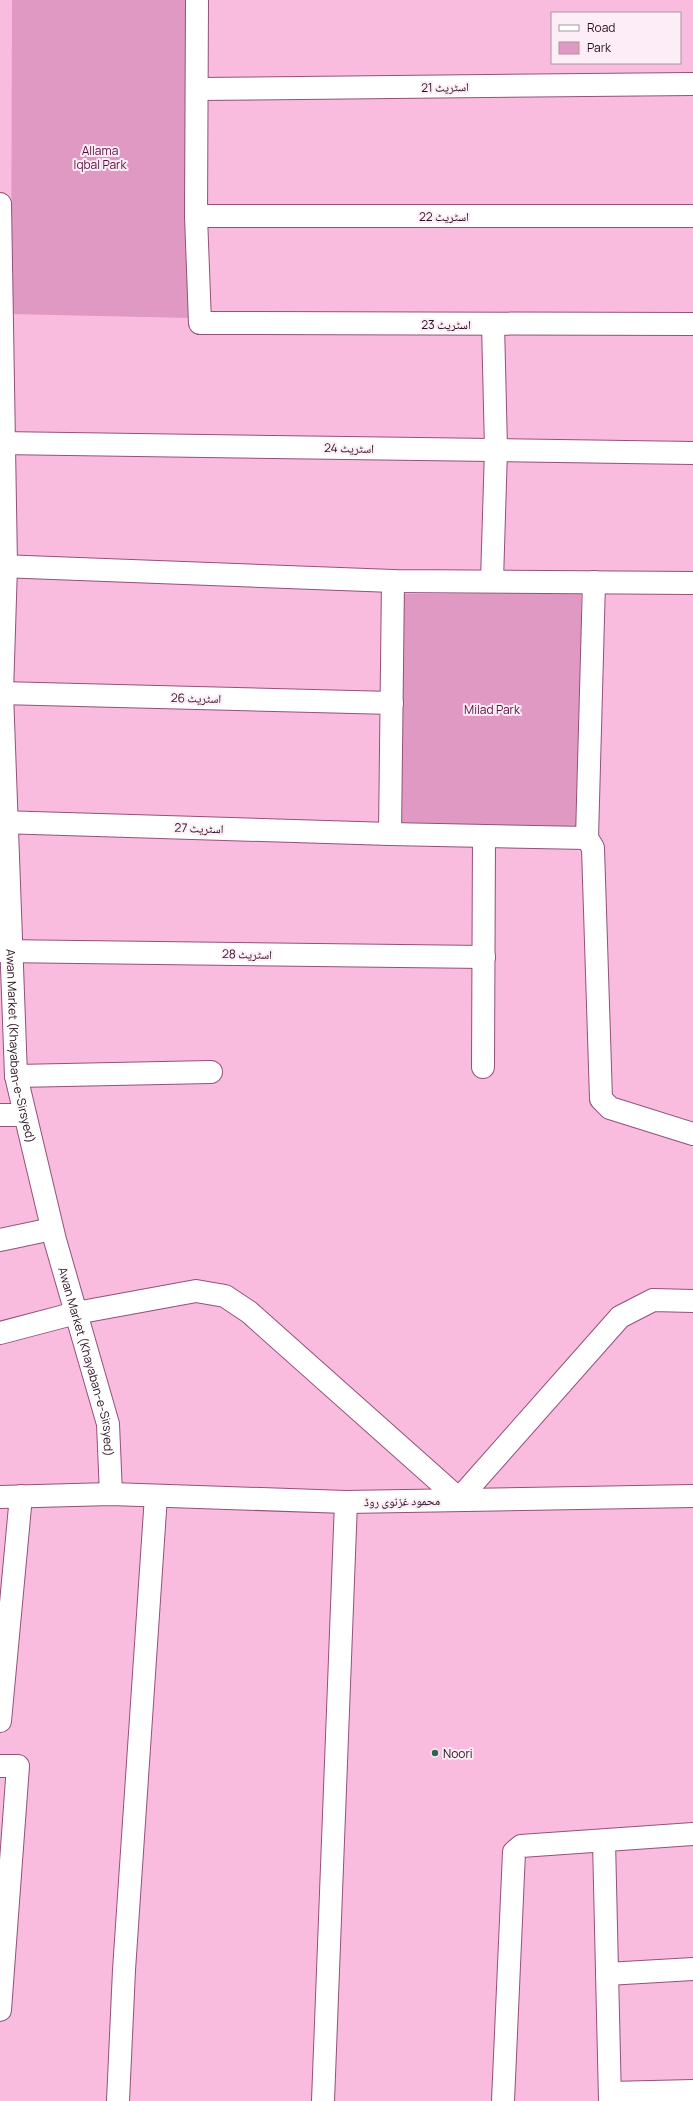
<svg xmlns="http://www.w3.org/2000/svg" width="693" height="2101" font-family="Manrope,'Noto Naskh Arabic',sans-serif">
	<rect width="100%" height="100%" fill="#f9bcde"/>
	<g fill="#e099c2">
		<path d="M12 0H190L189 318 11 314Z"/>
		<path d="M581 593 582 830 402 825 403 594Z"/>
	</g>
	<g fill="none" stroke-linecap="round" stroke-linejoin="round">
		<defs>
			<g id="minor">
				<path d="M197 0 196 216 200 323 693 324"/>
				<path d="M197 89 693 84"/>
				<path id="s1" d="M0 204 6 566 2 693 16 1076 55 1240 108 1424 111 1494"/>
				<path d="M196 216H693"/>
				<path d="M0 443 693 453"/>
				<path d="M0 566 393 581 693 583"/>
				<path d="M492 581 496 449 493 324"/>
				<path d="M594 582 587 838 593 848 601 1099 610 1108 693 1134"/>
				<path d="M0 693 392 703"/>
				<path d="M0 822 390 834 587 838"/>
				<path d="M390 834 393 581"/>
				<path d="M0 951 484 957"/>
				<path d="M483 1067 484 836"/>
				<path d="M16 1076 211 1072"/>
				<path d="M0 1115H24"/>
				<path d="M0 1240 52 1229"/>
				<path d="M0 1333 76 1313 196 1291 225 1296 249 1312 459 1499 620 1317 653 1300 693 1301"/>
				<path d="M0 1497 111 1494 346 1502 693 1496"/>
				<path d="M0 1721 21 1496"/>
				<path d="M0 1766H18L0 2010"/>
				<path d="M604 1841 610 2101"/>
				<path d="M607 1974 693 1969"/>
				<path d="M610 2093 693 2091"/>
				<path d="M118 2101 124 1970 156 1496"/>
				<path d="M323 2101 346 1502"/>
				<path d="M503 2101 514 1852 521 1846 693 1834"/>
			</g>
		</defs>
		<use href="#minor" stroke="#945179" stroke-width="24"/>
		<use href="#minor" stroke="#fff" stroke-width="22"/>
	</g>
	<circle fill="#2d664f" stroke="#fdedf6" stroke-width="1.5" cx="435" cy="1753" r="4"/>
	<g text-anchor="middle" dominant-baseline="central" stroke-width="4" stroke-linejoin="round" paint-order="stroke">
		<g font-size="12" fill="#290f1f" stroke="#fdedf6">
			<text transform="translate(445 87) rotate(-1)">اسٹریٹ 21</text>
			<text x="444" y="216">اسٹریٹ 22</text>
			<text x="446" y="324">اسٹریٹ 23</text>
			<text transform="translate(349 448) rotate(1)">اسٹریٹ 24</text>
			<text transform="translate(196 698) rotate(1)">اسٹریٹ 26</text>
			<text transform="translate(199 828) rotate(2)">اسٹریٹ 27</text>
			<text transform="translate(247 954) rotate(1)">اسٹریٹ 28</text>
			<text stroke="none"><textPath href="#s1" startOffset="843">Awan Market (Khayaban-e-Sirsyed)</textPath></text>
			<text stroke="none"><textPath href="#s1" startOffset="1167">Awan Market (Khayaban-e-Sirsyed)</textPath></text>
			<text transform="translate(402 1501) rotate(-1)">محمود غزنوی روڈ</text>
		</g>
		<g font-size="12" fill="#581041" stroke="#fdedf6">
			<text x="100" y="150">Allama<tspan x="100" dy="14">Iqbal Park</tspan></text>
			<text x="492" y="709">Milad Park</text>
		</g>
		<g font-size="12" fill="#290f1f" stroke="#fdedf6" text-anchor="start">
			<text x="443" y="1753">Noori</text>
		</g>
	</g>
	<rect x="551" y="12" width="130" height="52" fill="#fdedf6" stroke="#a894a0"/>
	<rect x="559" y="25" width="20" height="6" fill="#ffffff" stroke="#a894a0"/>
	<text x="587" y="32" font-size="12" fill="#290f1f">Road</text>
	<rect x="559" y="42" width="20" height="12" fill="#e099c2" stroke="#a894a0"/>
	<text x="587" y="52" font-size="12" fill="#290f1f">Park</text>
</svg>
